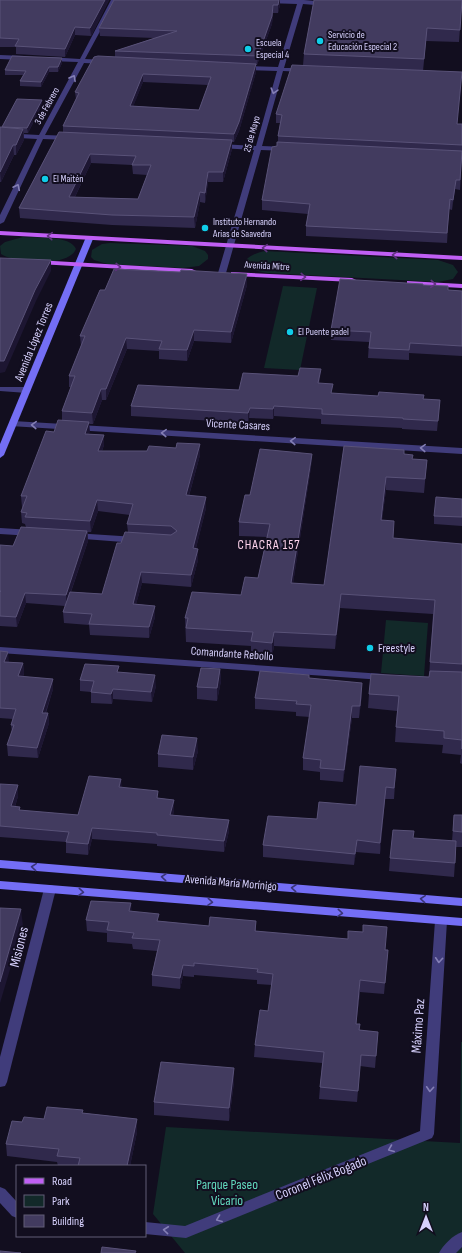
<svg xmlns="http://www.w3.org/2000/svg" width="462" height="1253" font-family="'Sofia Sans Condensed',sans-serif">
	<rect width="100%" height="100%" fill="#120e1f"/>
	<g fill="#122929">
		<path d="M23 237C37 238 70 235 76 249 68 268 15 263 1 254L0 246 5 242Z"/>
		<path d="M110 243 192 246 205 251 208 255V259L199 266 183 268 107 264 94 260 91 257 92 250 102 244Z"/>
		<path d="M265 251 438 260 453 265 458 272 453 279 438 282 267 273C240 269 238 257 265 251Z"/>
		<path d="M283 286 317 288 300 370 264 368Z"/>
		<path d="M386 620 428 623 424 676 381 673Z"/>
		<path d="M461 1042H462V1253H185L153 1214 166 1127 460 1143Z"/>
	</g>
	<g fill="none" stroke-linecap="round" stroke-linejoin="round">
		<g fill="#403c7b" fill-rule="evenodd">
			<path d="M111 0H117L85 59 104 60 107 62 104 64 84 63 45 135 70 136 73 138 70 140 43 139 4 222 0 224V215L37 139 0 137V133L39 135 78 62 48 61 45 59 48 57 80 59Z"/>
			<path d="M265 0H304L327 2 330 4 327 6 303 4 284 68H304L307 70 304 72 283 71 262 146 286 147 289 149 286 151 261 150 226 273 222 275 218 273 254 150 220 148 217 146 220 144 256 146 277 71 242 70 239 68 242 66 278 67 297 4 267 3 265 2Z"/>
			<path d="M0 55 24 56 27 58 24 60 0 59Z"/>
			<path d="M0 387H27L31 390 27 393 0 391Z"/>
			<path d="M13 421 462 448V454L10 426 9 424 10 422Z"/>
			<path d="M0 528 32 530 37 533 32 536 0 534Z"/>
			<path d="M74 533 136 537 141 540 136 543 71 538 69 536 71 534Z"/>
			<path d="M0 647 383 674 388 677 383 680 0 653Z"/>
			<path d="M50 885 54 886 56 889 7 1082 5 1086 0 1087V1057L44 889 46 886Z"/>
			<path d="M441 917 445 918 447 921 434 1134 432 1138 186 1238 145 1234V1222L185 1226 420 1131 435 921 437 918Z"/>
			<path d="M0 1187 5 1189 17 1202V1218L12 1216 0 1203Z"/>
			<path d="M462 1232V1247L456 1253H439C443 1245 453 1235 462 1232Z"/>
		</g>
		<g fill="#746ef5" fill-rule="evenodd">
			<path d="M86 237H89L93 239 4 455 0 458V444Z"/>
			<path d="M0 860 462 898V906L0 868Z"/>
			<path d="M0 881 462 918V926L0 889Z"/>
		</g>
		<g fill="#c05ff4" fill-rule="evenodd">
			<path d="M0 231 462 256V260L0 235Z"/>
			<path d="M36 260 192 269 196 271 192 273 39 264 35 262Z"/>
			<path d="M231 272 352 278 356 280 352 282 234 276H231Z"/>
			<path d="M407 281 462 284V288L410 285H407Z"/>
		</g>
	</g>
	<g fill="#30294c" fill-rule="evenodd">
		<path d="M0 0H109L91 36 75 35 65 57 16 54V47H0Z"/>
		<path d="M114 0 280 5 278 13H273L272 24 257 65H256V72L239 131 234 142H232V149L223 182H208L205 203 200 202 195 228 112 225 20 218 19 208 63 132V126L76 99 75 92 115 57V51L154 38 100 36 99 28ZM143 82 208 85 199 110 133 106ZM91 163 132 165 133 174 147 175 138 199 75 197Z"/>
		<path d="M314 0H462L459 42 426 41 423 71 457 124H462V155L460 190 455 189 452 210 449 209 447 243 306 236V226L308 214 262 210V200L278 142V136L280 123H276V114L303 65 304 54Z"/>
		<path d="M62 58V63L58 72H49L41 87 20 86V81L23 75H5V70Z"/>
		<path d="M42 100V105L28 133H24V140L16 155H14L1 182H0V127L2 128V127Z"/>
		<path d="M247 285 231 343 194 341 187 361 159 359V351L127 349 106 400H102L93 424H89V434L104 435V445L102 451 200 455 189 496 206 497V508L196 548 198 560 191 587 142 583 136 604 155 606V617L149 638 90 635 89 625 64 623 63 612 65 606 26 603 17 627 0 626V545L13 546 26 527 25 524 22 523 21 512 23 507H22L21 496 54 432 62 420V411L71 387H69V376L81 346 80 336 105 290ZM98 511 130 515 127 524 128 532 121 543 102 594 71 592 88 541V532H91Z"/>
		<path d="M423 285 448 290 462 291V356L409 353V360L368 358 369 342 331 340V330Z"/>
		<path d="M320 379 319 383 332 393 440 400 437 431 402 429V428L321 424V419L274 416 273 419 249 418 248 423 131 416V406Z"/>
		<path d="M344 446 404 454 412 459 427 460 424 493 386 490 382 520 393 538 462 544V764L460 763 461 755 442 753 443 745 395 742 397 711 368 708 369 694 429 677 433 614 340 608 335 649 274 646 272 657 251 656V646L186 642 185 618 241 595 258 578 267 537 239 536V522L250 495 312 454 311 467 293 583 324 585Z"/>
		<path d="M462 499V526L434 524V516Z"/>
		<path d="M0 651 9 662 23 663 24 673 23 677 53 679V689L46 713H48L49 723 38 758 8 756 7 745 12 732 11 725 13 719 0 718Z"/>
		<path d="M220 669 221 681 217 701 197 699V687Z"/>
		<path d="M119 673 156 686 152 702 113 699 112 704 91 703V692L80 691V680Z"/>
		<path d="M309 678 362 694 359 718H352L343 782 320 780V772L303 770V758L310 717 296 716V712L255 709V698Z"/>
		<path d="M198 751 193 770 158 767V754Z"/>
		<path d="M396 769 394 799H385L380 854 356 852 354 865 263 857V845L317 819 356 805Z"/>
		<path d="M0 784 18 796 15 807H20V811L78 815 122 788 159 798 174 800V810L173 815 229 820V831L224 852 157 846V844L92 839 88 855 66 853V842L0 837Z"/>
		<path d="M454 815H462V847H456L454 877 389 871 390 858 413 838 452 841Z"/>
		<path d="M131 911 159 921 209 926 256 921V931L388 950 384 994 360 992 356 1024 360 1030 378 1032 375 1068 360 1066 357 1102 319 1099 322 1063 254 1057 255 1045 268 1011 272 985 257 984V980L194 975V977L183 976 180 989 152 986V975L157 951 133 949 132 944 107 942V933L87 931 86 920Z"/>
		<path d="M234 1068V1082L229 1121 154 1115V1102Z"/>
		<path d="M83 1113 137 1119V1132L130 1166H58L57 1162 7 1156 6 1144 22 1122Z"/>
	</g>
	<g fill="#1d1632">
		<path d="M105 0H109L91 36 90 28Z"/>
		<path d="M279 0H280V5L278 13V5Z"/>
		<path d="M273 5V13L272 24 257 65 258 56Z"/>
		<path d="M75 27V35L65 57V49Z"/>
		<path d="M62 58V63L58 72V67Z"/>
		<path d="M256 64V72L239 131 234 142V134Z"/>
		<path d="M49 67V72L41 87V82Z"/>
		<path d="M143 74V82L130 115V106Z"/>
		<path d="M42 100V105L28 133 27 128Z"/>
		<path d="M23 129 24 140 16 155V145Z"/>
		<path d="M232 140V149L223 182V172Z"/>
		<path d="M13 145 14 155 1 182 0 172Z"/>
		<path d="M90 154 91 163 70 207 69 197Z"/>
		<path d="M208 172V182L205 203V193Z"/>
		<path d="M456 180 455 189 452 210 453 200Z"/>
		<path d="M200 192V202L195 228 194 217Z"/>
		<path d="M51 260V271L36 301 5 372 0 373V361L35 290Z"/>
		<path d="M247 274V285L231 343V332Z"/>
		<path d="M194 330V341L187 361V350Z"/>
		<path d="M126 338 127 349 106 400V389Z"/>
		<path d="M321 369 320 379 318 393V383Z"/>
		<path d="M101 389 102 400 93 424 92 413Z"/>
		<path d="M274 406V416L273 419V409Z"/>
		<path d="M250 408 249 418 248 423V413Z"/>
		<path d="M89 422 90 432 85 444V434Z"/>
		<path d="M104 435V445L98 462V451Z"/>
		<path d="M200 444V455L186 506V495Z"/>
		<path d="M312 454 311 467 291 597V583Z"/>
		<path d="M386 477V490L380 534 381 520Z"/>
		<path d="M206 497V508L193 560V548Z"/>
		<path d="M97 500 98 511 91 532 90 521Z"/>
		<path d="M87 531 88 541 66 606V595Z"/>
		<path d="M198 549V560L191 587V575Z"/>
		<path d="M141 572 142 583 133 615V604Z"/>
		<path d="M25 593 26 603 17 627 16 617Z"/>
		<path d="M341 594 340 608 335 649 336 635Z"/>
		<path d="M155 606V617L149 638V627Z"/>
		<path d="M274 632V646L272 657V643Z"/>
		<path d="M8 652 9 662 5 672 4 662Z"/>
		<path d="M23 663 24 673 19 687 18 676Z"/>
		<path d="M220 669 221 681 217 701V688Z"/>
		<path d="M155 675 156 686 152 702 151 692Z"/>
		<path d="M53 679V689L42 723V713Z"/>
		<path d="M362 683V694L359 718 360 706Z"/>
		<path d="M113 689V699L112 704 111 694Z"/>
		<path d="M352 706V718L343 782 344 770Z"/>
		<path d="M48 713 49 723 38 758 37 748Z"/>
		<path d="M197 738 198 751 193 770V757Z"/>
		<path d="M121 779 122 789 119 787Z"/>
		<path d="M18 785V796L12 817 11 806Z"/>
		<path d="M386 787 385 799 380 854V843Z"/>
		<path d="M174 800V810L171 826 170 815Z"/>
		<path d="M229 820V831L224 852V841Z"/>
		<path d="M92 828V839L88 855V844Z"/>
		<path d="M357 840 356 852 354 865 355 854Z"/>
		<path d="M131 903 132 915 129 911Z"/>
		<path d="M21 909 23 926 0 1003V982Z"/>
		<path d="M183 965V976L180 989V978Z"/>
		<path d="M360 980V992L355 1036 356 1024Z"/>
		<path d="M234 1068V1082L229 1121V1108Z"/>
		<path d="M137 1119V1132L130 1166H127Z"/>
	</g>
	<g fill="#423b5f" stroke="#595278" fill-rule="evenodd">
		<path d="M0 0H105L90 28 75 27 65 49 15 46 19 39 0 38Z"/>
		<path d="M114 0H279L278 5H273L272 16 258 56 115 51 177 31 99 28Z"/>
		<path d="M314 0H462L460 30 427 28 424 59 304 54Z"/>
		<path d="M12 56 62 58 58 67H49L41 82 20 81 26 71 5 70Z"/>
		<path d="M98 56 256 64 239 122 234 134 63 126 79 93 75 92 94 57ZM143 74 211 77 199 110 130 106Z"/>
		<path d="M292 65 462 72 457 124H462V145L278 136 282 115 276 114Z"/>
		<path d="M17 99 42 100 27 128 2 127Z"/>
		<path d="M0 127 23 129 16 145H13L0 172Z"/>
		<path d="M59 132 232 140 223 172H208L205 193 200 192 194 217 112 215 19 208ZM90 154 136 156 132 165H151L138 199 69 197Z"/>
		<path d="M277 142 462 151 460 180H456L453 200 450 199 447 233 306 226 310 204 262 200 272 147 277 146Z"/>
		<path d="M0 258 51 260 35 290 4 361H0Z"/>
		<path d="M114 269 180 272 181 270 247 274 231 332 194 330 187 350 159 349 162 341 126 338 106 389H101L92 413 62 411 75 376H69L85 336H80L100 290H105Z"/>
		<path d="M340 279 423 284V285L448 286V290L462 291V346L410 343 409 350 369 348 371 332 331 330Z"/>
		<path d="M300 368 321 369 318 383 333 384 331 393 378 396 379 392 424 395 423 399 440 400 438 421 403 419V418L322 414V409L274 406 273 409 250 408 248 413 131 406 138 385 239 390 243 373 298 376Z"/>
		<path d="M58 420 89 422 85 434 104 435 98 451H147L149 446 176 448 177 443 200 444 186 495 206 497 193 548 198 549 191 575 141 572 133 604 155 606 149 627 89 624 92 614 63 612 70 592 102 594 117 543H121L125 532 171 535 177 531 171 526 127 524 133 504 97 500 90 521 25 517 27 513 21 512 27 496H21L46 431 54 432Z"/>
		<path d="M344 446 404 450V454L413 455 412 459 427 460 425 479 386 477 381 520 394 521 393 538 462 544V664L430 662 435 600 341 594 336 635 274 632 272 643 251 641 253 632 186 628 188 618H185L192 592 241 595 245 577 258 578 270 524 239 522 245 495H250L260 449 312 454 291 583 324 585Z"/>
		<path d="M436 497 462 499V517L434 516Z"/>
		<path d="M21 527 87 531 66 595 25 593 16 617 0 616V592L1 591H0V545L13 546Z"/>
		<path d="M0 651 8 652 4 662 23 663 18 676 53 679 42 713H48L37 748 7 745 14 725H11L16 709 0 708Z"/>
		<path d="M85 664 119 666 117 672 155 675 151 692 113 689 111 694 91 692 94 681 80 680Z"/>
		<path d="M201 668 220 669 217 688 197 687Z"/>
		<path d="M260 671 309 675V678L362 683 360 706H352L344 770 320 768 321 760 303 758 311 705 296 704 297 701 255 698Z"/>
		<path d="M430 671 462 672V749V740L444 738V731L396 727 399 696 369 694 371 674 429 677Z"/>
		<path d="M162 735 197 738 193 757 158 754Z"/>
		<path d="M360 766 396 769 394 788 386 787 380 843 357 840 355 854 263 845 268 816 317 819 319 802 356 805Z"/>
		<path d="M89 776 121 779 119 787 158 791 157 798 174 800 170 815 229 820 224 841 157 835V833L92 828 88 844 66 842 69 832 0 826V784L18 785 11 806 20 807 19 810 78 815Z"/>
		<path d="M454 815H462V832L453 831Z"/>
		<path d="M393 830 414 831 413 838 456 841 455 863 390 858Z"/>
		<path d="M91 901 131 903 129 911 159 914 157 921 209 926 210 917 256 921 255 931 348 939V931L363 932V925L387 927 385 950H388L385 983 360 980 356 1024H360L359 1030 378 1032 376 1056 361 1055 358 1091 320 1087 324 1052 255 1045 260 1010 268 1011 273 974 257 972 258 969 194 963V966L183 965 180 978 152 975 160 940 132 938 134 933 107 930 109 922 86 920Z"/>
		<path d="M0 908 21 909 0 982Z"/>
		<path d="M161 1062 234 1068 229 1108 154 1102Z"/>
		<path d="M47 1107 83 1110 82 1113 137 1119 127 1166H78L80 1158 57 1156 59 1149 6 1144 12 1121 22 1122 24 1117 44 1119Z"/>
		<path d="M102 1247 136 1251 135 1253H101Z"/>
		<path d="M0 1251 21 1253H0Z"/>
	</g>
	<defs><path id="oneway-chevron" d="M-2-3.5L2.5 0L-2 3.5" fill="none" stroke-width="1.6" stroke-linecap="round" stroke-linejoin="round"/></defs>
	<g stroke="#847fb5">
		<use href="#oneway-chevron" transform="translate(73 78) rotate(-61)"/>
		<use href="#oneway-chevron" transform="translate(274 91) rotate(106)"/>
		<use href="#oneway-chevron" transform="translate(17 187) rotate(-64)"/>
		<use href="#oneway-chevron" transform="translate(34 425) rotate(-177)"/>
		<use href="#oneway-chevron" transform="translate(164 433) rotate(-177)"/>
		<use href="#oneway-chevron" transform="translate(293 441) rotate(-177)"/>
		<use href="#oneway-chevron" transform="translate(423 448) rotate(-177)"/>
		<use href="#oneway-chevron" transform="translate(439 960) rotate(94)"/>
		<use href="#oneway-chevron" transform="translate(430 1089) rotate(94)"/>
		<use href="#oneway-chevron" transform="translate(391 1149) rotate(158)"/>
		<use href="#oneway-chevron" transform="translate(219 1219) rotate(159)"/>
		<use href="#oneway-chevron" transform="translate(166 1230) rotate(-174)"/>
	</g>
	<g stroke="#60327f">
		<use href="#oneway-chevron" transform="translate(50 236) rotate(-176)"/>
		<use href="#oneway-chevron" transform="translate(265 248) rotate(-177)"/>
		<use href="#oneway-chevron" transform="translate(395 255) rotate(-177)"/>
		<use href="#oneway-chevron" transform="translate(118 267) rotate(3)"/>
		<use href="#oneway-chevron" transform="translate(303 277) rotate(3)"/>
		<use href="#oneway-chevron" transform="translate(433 284) rotate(3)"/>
	</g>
	<g stroke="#393475">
		<use href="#oneway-chevron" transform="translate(34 867) rotate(-175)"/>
		<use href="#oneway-chevron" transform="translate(164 877) rotate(-175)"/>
		<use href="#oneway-chevron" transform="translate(294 888) rotate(-175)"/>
		<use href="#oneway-chevron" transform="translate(81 892) rotate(5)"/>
		<use href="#oneway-chevron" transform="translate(423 899) rotate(-175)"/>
		<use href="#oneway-chevron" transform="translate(210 902) rotate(5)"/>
		<use href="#oneway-chevron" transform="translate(340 913) rotate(5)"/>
	</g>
	<g fill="#10cde8" stroke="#120e1f" stroke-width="1.5">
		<circle cx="320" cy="41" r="4"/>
		<circle cx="248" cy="49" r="4"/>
		<circle cx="45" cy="179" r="4"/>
		<circle cx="205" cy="228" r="4"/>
		<circle cx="290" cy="332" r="4"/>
		<circle cx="370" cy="648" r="4"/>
	</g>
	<g text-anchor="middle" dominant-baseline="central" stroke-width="4" stroke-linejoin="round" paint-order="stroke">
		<g font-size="10" fill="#d6d0fc" stroke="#120e1f" text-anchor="start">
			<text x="328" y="35">Servicio de<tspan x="328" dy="12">Educación Especial 2</tspan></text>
			<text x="256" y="43">Escuela<tspan x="256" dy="12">Especial 4</tspan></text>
			<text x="53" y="179">El Maitén</text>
			<text x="213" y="222">Instituto Hernando<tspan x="213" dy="12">Arias de Saavedra</tspan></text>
			<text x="298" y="332">El Puente padel</text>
		</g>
		<g font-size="10" fill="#d6d0fc" stroke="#120e1f">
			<text transform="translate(47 106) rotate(-61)">3 de Febrero</text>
			<text transform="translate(252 134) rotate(-74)">25 de Mayo</text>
			<text transform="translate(267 266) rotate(3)">Avenida Mitre</text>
		</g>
		<g font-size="12" fill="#d6d0fc" stroke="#120e1f">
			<text transform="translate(34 342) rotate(-68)">Avenida López Torres</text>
			<text transform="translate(238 425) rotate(3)">Vicente Casares</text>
			<text transform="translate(232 654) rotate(4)">Comandante Rebollo</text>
			<text transform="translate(231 883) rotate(5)">Avenida María Morínigo</text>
		</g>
		<g font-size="12" fill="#d6d0fc" stroke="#120e1f" text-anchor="start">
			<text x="378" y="648">Freestyle</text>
		</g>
		<g font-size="13" letter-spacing="1" fill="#fcd2eb" stroke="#120e1f">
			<text x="269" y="545">CHACRA 157</text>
		</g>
		<g font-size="14" fill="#d6d0fc" stroke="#120e1f">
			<text transform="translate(19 947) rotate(-76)">Misiones</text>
			<text transform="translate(418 1026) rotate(-86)">Máximo Paz</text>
			<text transform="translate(321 1178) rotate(-22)">Coronel Félix Bogado</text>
		</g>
		<g font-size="14" fill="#61d6bc" stroke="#120e1f">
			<text x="227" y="1184">Parque Paseo<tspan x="227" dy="16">Vicario</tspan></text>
		</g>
	</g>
	<rect x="16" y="1165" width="130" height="72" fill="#120e1f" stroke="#605c77"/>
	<rect x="24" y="1178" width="20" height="6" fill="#c05ff4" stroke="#605c77"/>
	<text x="52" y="1185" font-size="12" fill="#d6d0fc">Road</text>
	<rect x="24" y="1195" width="20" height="12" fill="#122929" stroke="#605c77"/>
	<text x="52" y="1205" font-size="12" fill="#d6d0fc">Park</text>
	<rect x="24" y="1215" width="20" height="12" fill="#423b5f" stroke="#605c77"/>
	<text x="52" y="1225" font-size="12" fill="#d6d0fc">Building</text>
	<g transform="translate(426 1217)" stroke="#120e1f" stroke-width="3" paint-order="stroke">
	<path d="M0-3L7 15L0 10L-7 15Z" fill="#d6d0fc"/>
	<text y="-6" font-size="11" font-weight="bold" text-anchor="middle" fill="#d6d0fc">N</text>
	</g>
</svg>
